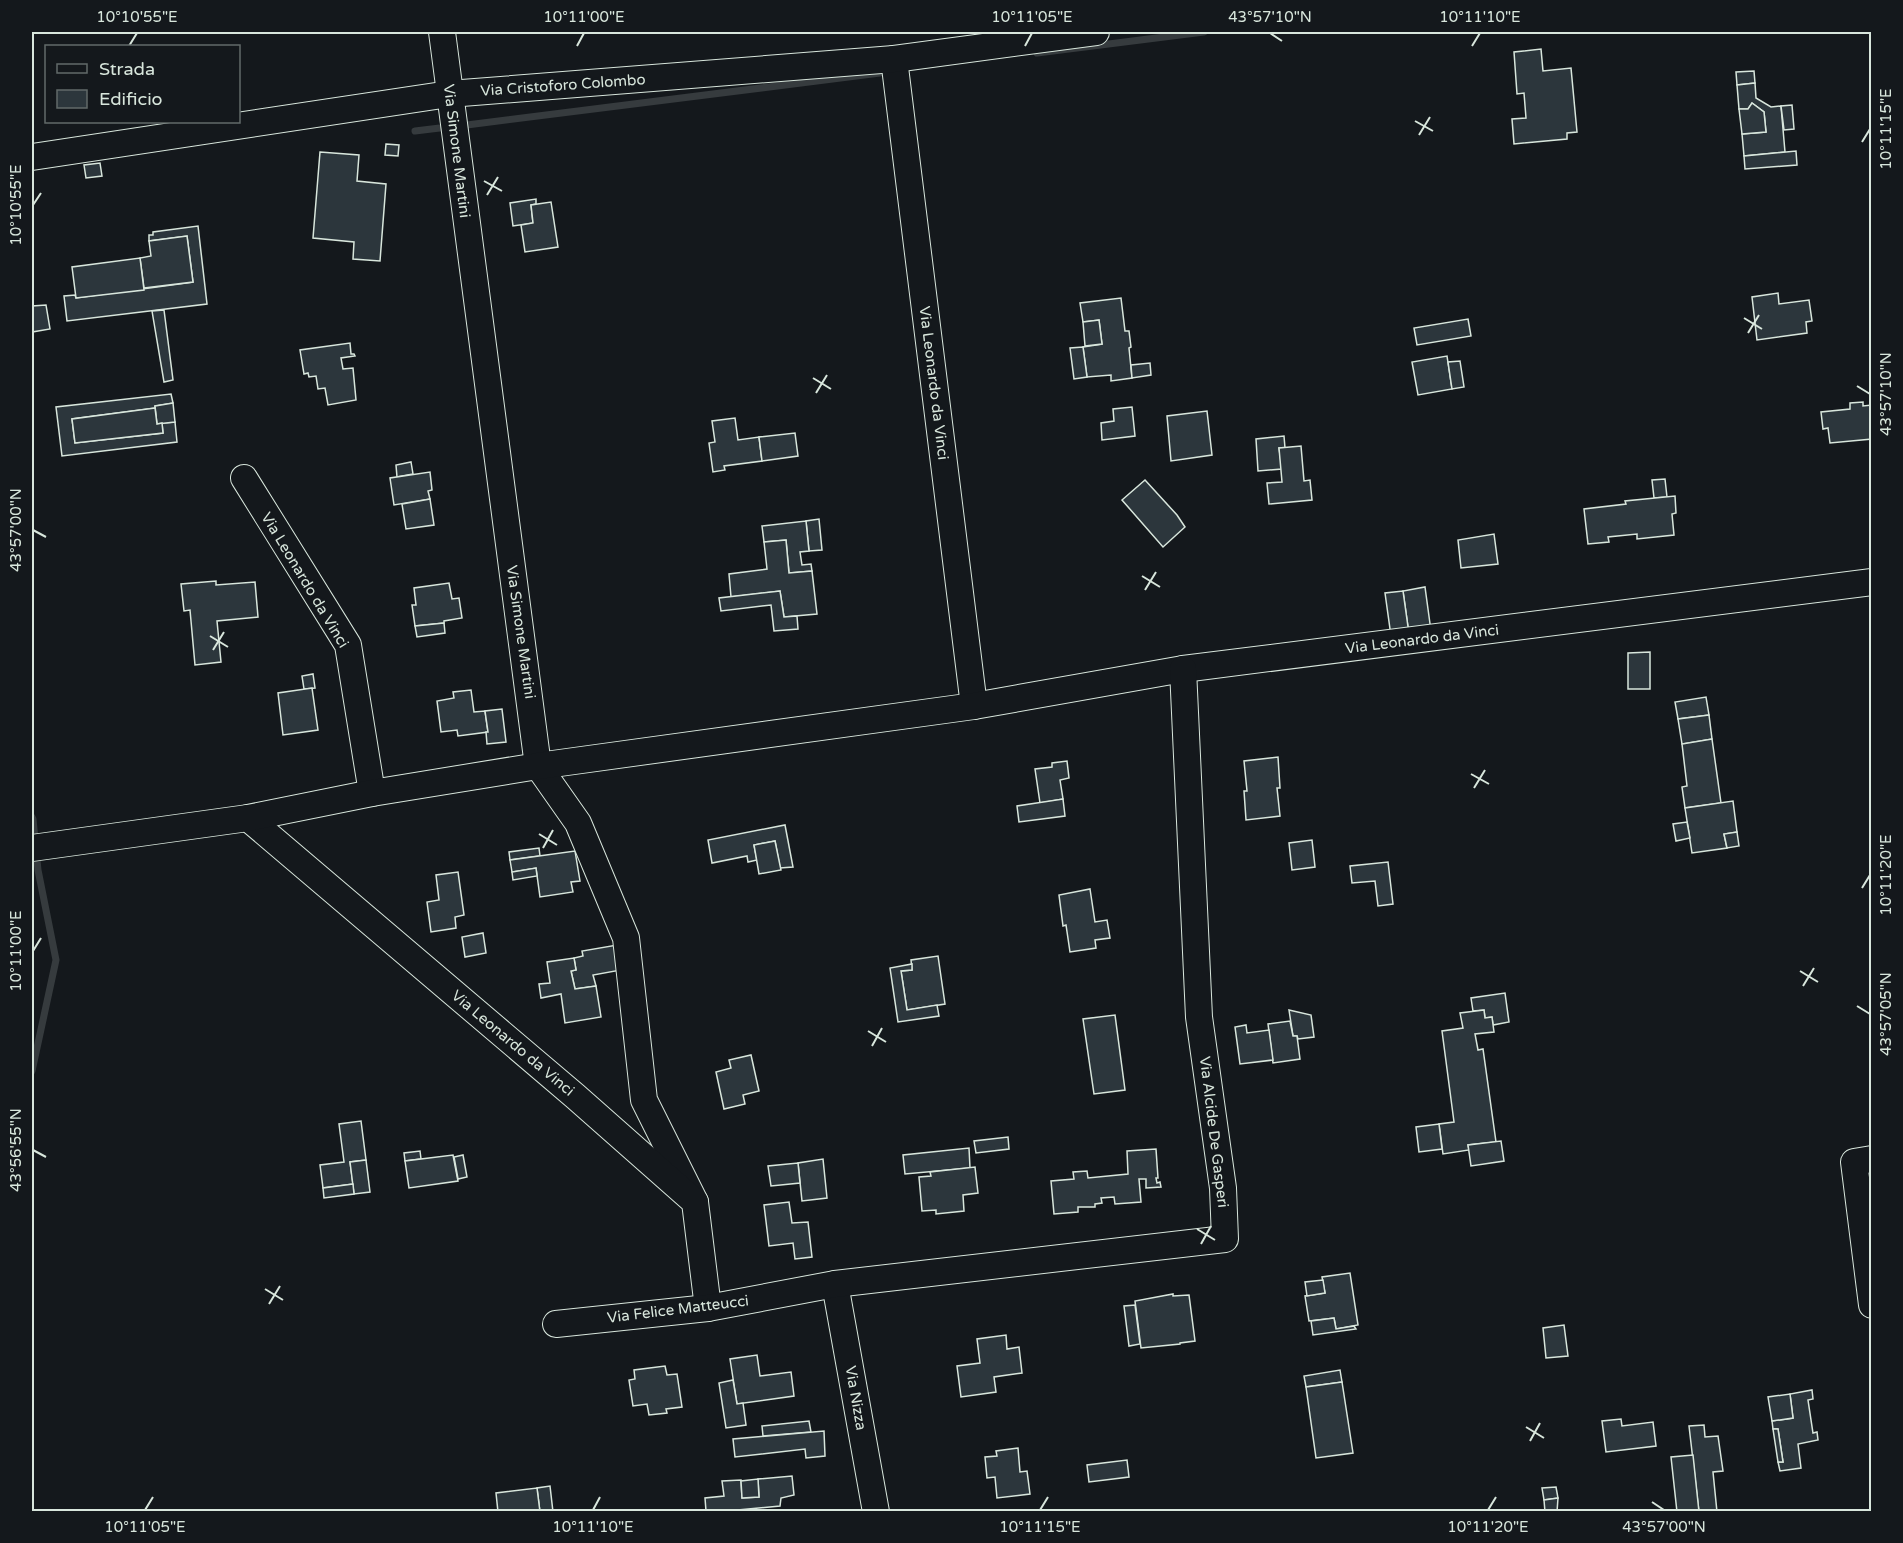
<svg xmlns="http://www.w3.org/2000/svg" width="1903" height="1543" font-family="'Varela Round',sans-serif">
	<rect width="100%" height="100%" fill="#14181c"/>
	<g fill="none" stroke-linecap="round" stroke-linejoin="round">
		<g stroke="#363b3e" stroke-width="7">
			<path d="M1037 53 1204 32"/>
			<path d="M459 126 880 73"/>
			<path d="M415 131 448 127"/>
			<path d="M32 817 33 819 38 870 56 960 32 1071"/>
		</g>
	</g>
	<g fill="#2c363c" stroke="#d8e6dc" stroke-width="1.5">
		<path d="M1541 49 1543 71 1571 68 1577 132 1567 133V139L1514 144 1512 119 1526 118 1524 93 1517 94 1514 52Z"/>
		<path d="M1754 71 1755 83 1737 85 1736 72Z"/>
		<path d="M1755 83 1756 98 1771 107 1781 106 1785 152 1744 156 1742 134 1766 132 1764 112 1752 103 1748 109H1739L1737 85Z"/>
		<path d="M1752 103 1764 112 1766 132 1742 134 1739 109H1748Z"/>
		<path d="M1792 105 1794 129 1784 130 1781 106Z"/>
		<path d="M386 144 399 145 398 156 385 155Z"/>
		<path d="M1796 151 1797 165 1745 169 1744 156Z"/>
		<path d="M320 152 359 155 357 181 386 184 380 261 353 259 354 242 313 238Z"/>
		<path d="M100 163 102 176 86 178 84 165Z"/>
		<path d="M536 199V204L531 205 533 223 513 226 510 203Z"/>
		<path d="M551 202 558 247 525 252 521 225 533 223 531 205Z"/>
		<path d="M198 226 207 304 67 321 64 296 75 295 76 298 193 282 187 236 149 241V235H153V232Z"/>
		<path d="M187 236 193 282 144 288 140 258 151 256 149 241Z"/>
		<path d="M140 258 144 290 76 298 72 267Z"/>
		<path d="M1778 293 1779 304 1809 300 1812 321 1806 322 1807 333 1757 340 1752 297Z"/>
		<path d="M1121 298 1125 331H1129L1131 347 1129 348 1132 378 1111 381V375L1087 377 1083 347 1102 344 1099 320 1083 322 1080 303Z"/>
		<path d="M46 305 50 329 32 332V306Z"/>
		<path d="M164 310 173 380 164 382 152 311Z"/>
		<path d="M1468 319 1471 336 1417 345 1414 328Z"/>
		<path d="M1099 320 1102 344 1085 346 1083 322Z"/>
		<path d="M350 343 351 354H354L355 356 341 358 343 369 353 368 356 400 328 405 325 388 318 389 316 376 309 377 308 373 304 374 300 350Z"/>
		<path d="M1083 347 1087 377 1074 379 1070 348Z"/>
		<path d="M1447 356 1452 389 1418 395 1412 362Z"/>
		<path d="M1460 361 1464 387 1452 389 1448 362Z"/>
		<path d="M1150 363 1151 375 1132 378 1131 365Z"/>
		<path d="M171 394 173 403 155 406V408L72 419 75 443 163 433 162 423 175 422 177 442 62 456 56 407Z"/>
		<path d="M1863 402V406L1872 405V439L1830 443 1828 428 1823 429 1821 412 1850 409V403Z"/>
		<path d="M173 403 175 422 157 424 155 406Z"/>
		<path d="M1132 407 1135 436 1102 440 1101 423 1114 421 1113 409Z"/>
		<path d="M155 408 157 424 162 423 163 433 75 443 72 419Z"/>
		<path d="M1207 411 1212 455 1171 461 1167 416Z"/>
		<path d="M735 418 738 440 759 437 762 461 724 466 725 470 713 472 709 443 715 442 712 421Z"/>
		<path d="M795 433 798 456 762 461 759 437Z"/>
		<path d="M1284 436 1285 448H1279L1282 469 1258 471 1256 439Z"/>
		<path d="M1301 446 1304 481 1310 480 1312 500 1269 504 1267 483 1282 482 1279 448Z"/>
		<path d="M411 462 413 474 397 477 396 465Z"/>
		<path d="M430 472 432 490 428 491 430 499 394 505 390 478Z"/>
		<path d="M1665 479 1667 497 1654 498 1652 480Z"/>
		<path d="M1145 480 1177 515 1185 527 1163 547 1122 500Z"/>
		<path d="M1675 496 1676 513 1672 514 1674 535 1637 539V534L1608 537 1609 542 1588 544 1584 509 1626 504 1625 501Z"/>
		<path d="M430 499 434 525 406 529 402 504Z"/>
		<path d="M819 519 822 550 809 551 806 521Z"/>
		<path d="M806 521 809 551 800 552 802 565 811 564 812 571 789 573 786 540 764 542 762 526Z"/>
		<path d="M1494 534 1498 564 1461 568 1458 540Z"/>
		<path d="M786 540 789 573 812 571 817 614 784 617 780 591 731 597 729 574 767 569 764 542Z"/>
		<path d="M216 581V585L255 582 258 617 217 621 221 662 195 665 190 610 184 611 181 584Z"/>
		<path d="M449 583 452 599 459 598 462 618 444 621V623L415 626 412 605H416L414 588Z"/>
		<path d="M1425 587 1431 631 1409 634 1403 591Z"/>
		<path d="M780 591 784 617 797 616 798 629 774 631 771 605 721 611 719 598Z"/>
		<path d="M1403 591 1409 634 1391 636 1385 593Z"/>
		<path d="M444 623 445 633 417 637 415 626Z"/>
		<path d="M1650 652V689H1628V653Z"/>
		<path d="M313 674 315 688 304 689 302 676Z"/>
		<path d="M312 688 318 730 283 735 278 693Z"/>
		<path d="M471 690 474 712 485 711 488 732 458 736 457 730 441 732 437 701 454 698 453 692Z"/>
		<path d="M1706 697 1709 715 1678 719 1675 702Z"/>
		<path d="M502 709 506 742 487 744 486 732H488L485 711Z"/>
		<path d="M1709 715 1712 739 1682 744 1678 719Z"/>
		<path d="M1712 739 1721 803 1685 808 1682 787 1687 786 1682 744Z"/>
		<path d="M1278 757 1280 788H1277L1280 816 1246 820 1244 791H1247L1244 761Z"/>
		<path d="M1067 761 1069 778 1060 780 1063 799 1040 803 1035 769 1052 767V763Z"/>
		<path d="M1063 799 1065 816 1019 822 1017 806Z"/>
		<path d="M1733 801 1737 832 1724 834 1727 848 1692 853 1685 808Z"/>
		<path d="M1687 822 1690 838 1676 841 1673 824Z"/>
		<path d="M785 825 793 867 780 868 775 841 754 845 757 860 748 862 747 856 712 863 708 840Z"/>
		<path d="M1737 832 1739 846 1727 848 1724 834Z"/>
		<path d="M1312 840 1315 867 1292 870 1289 843Z"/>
		<path d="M775 841 781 870 759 874 754 845Z"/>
		<path d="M539 848 540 856 510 860 509 852Z"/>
		<path d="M575 851 580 881 571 882 573 892 540 897 536 868 512 872 510 860Z"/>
		<path d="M1388 862 1393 904 1378 906 1375 881 1352 883 1350 866Z"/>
		<path d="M536 868 537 876 513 880 512 872Z"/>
		<path d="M458 872 464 915 455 917 456 928 431 932 427 902 439 900 436 875Z"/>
		<path d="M1090 889 1095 922 1107 920 1110 938 1095 940 1096 948 1070 952 1066 925 1063 926 1059 895Z"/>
		<path d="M483 933 486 953 465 957 462 937Z"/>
		<path d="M617 945 621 970 593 975 596 986 575 989 571 971 576 970 574 958 583 956 582 951Z"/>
		<path d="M938 956 945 1004 907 1010 901 971 912 970 911 960Z"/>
		<path d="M574 958 576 970 571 971 575 989 596 986 601 1017 565 1023 561 994 541 998 539 984 550 983 547 962Z"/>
		<path d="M912 964V970L901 971 907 1010 937 1005 939 1016 898 1022 890 968Z"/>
		<path d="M1505 993 1509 1022 1493 1025 1492 1017 1485 1018 1484 1010 1473 1011 1471 998Z"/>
		<path d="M1289 1010 1311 1015 1314 1037 1298 1039 1297 1036H1293Z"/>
		<path d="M1484 1010 1485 1018 1492 1017 1494 1032 1475 1034 1478 1050 1483 1049 1496 1142 1468 1145 1469 1150 1443 1154 1439 1124 1454 1122 1442 1031 1463 1028 1460 1013Z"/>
		<path d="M1115 1015 1125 1090 1094 1094 1083 1019Z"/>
		<path d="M1290 1021 1293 1036H1297L1300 1059 1273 1063 1268 1024Z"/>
		<path d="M1246 1025 1247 1033 1269 1030 1273 1060 1240 1064 1235 1027Z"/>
		<path d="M751 1055 759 1091 743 1095 745 1104 724 1109 716 1072 731 1068 729 1060Z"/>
		<path d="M361 1121 366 1160 350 1162 353 1184 323 1188 320 1165 344 1162 339 1124Z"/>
		<path d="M1439 1124 1442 1149 1419 1152 1416 1127Z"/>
		<path d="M1008 1137 1009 1149 976 1153 974 1141Z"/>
		<path d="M1501 1141 1504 1161 1471 1166 1468 1145Z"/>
		<path d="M969 1148 970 1168 905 1174 903 1155Z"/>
		<path d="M1156 1149 1158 1178H1156L1157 1183 1160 1182 1161 1187 1146 1188V1179H1139L1141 1202 1115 1204 1114 1197 1101 1198 1102 1203 1095 1204V1207H1078V1212L1054 1214 1051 1181 1074 1179 1073 1172 1087 1171 1088 1178 1128 1174 1127 1151Z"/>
		<path d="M420 1151 421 1159 405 1161 404 1153Z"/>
		<path d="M453 1155 458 1181 409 1188 405 1161Z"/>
		<path d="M463 1155 467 1177 458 1179 454 1157Z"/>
		<path d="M823 1159 827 1198 802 1201 798 1163Z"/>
		<path d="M366 1160 370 1192 354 1194 350 1162Z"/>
		<path d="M798 1163 800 1183 771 1186 768 1166Z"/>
		<path d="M975 1167 978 1193 963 1195 964 1211 936 1214V1210L922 1211 919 1177 931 1176 930 1172Z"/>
		<path d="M353 1184 354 1194 324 1198 323 1188Z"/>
		<path d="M789 1202 792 1223 808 1222 812 1257 795 1259 793 1243 769 1246 764 1205Z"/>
		<path d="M1350 1273 1358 1325 1336 1329 1334 1318 1309 1321 1305 1296 1325 1293 1322 1277Z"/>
		<path d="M1323 1280 1325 1293 1307 1296 1305 1282Z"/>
		<path d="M1173 1294V1296L1189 1295 1195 1341 1180 1343V1344L1141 1348 1135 1301Z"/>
		<path d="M1135 1305 1140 1344 1129 1346 1124 1306Z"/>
		<path d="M1334 1318 1336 1329 1354 1326 1356 1329 1313 1335 1311 1321Z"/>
		<path d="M1564 1325 1568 1356 1546 1358 1543 1328Z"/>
		<path d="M1006 1335 1007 1349 1019 1347 1022 1373 994 1377 996 1392 961 1397 957 1366 980 1363 977 1339Z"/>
		<path d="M757 1355 760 1376 791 1372 794 1396 737 1404 730 1359Z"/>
		<path d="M665 1366 667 1375 677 1374 682 1407 666 1409 667 1413 649 1415 647 1404 633 1406 629 1380 635 1379 634 1370Z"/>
		<path d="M1340 1370 1342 1382 1306 1387 1304 1376Z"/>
		<path d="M733 1380 737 1404 743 1403 746 1425 726 1428 719 1383Z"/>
		<path d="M1342 1382 1353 1453 1316 1458 1306 1387Z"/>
		<path d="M1812 1390 1813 1399 1808 1400 1813 1433 1817 1432 1818 1440 1798 1444 1801 1468 1780 1471 1778 1462H1783L1778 1429H1773L1772 1421 1793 1418 1790 1394Z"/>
		<path d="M1790 1394 1793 1418 1772 1421 1768 1397Z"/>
		<path d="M1621 1419 1622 1426 1653 1422 1656 1446 1606 1452 1602 1421Z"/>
		<path d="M809 1421 811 1432 763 1436 762 1426Z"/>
		<path d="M1704 1425 1705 1437 1718 1436 1723 1471 1713 1472 1717 1512H1699L1689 1426Z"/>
		<path d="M1773 1429H1778L1783 1462H1778Z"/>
		<path d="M824 1431 825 1456 806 1458 805 1449 735 1457 733 1439Z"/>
		<path d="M1018 1448 1020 1472 1027 1471 1030 1494 997 1498 995 1477 987 1478 985 1457 997 1456 996 1451Z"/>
		<path d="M1693 1455 1699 1512H1677L1671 1457Z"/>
		<path d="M1127 1460 1129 1477 1089 1482 1087 1465Z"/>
		<path d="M792 1476 794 1495 781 1498 780 1506 738 1510V1512L706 1511 705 1498 724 1496 722 1481 741 1480 742 1498 759 1497 758 1479Z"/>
		<path d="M758 1479 759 1497 742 1498 741 1481Z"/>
		<path d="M550 1486 553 1512H540L537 1488Z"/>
		<path d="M1556 1487 1558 1498 1544 1500 1542 1488Z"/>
		<path d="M537 1488 540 1512H498L496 1493Z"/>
		<path d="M1558 1498 1557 1512H1545L1544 1500Z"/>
	</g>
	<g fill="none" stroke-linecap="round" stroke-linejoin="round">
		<defs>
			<g id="minor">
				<path d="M442 32 538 766 578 823 626 938 644 1100 695 1202"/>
				<path d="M894 59 974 706"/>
				<path d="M32 157 449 94 894 59 1096 32"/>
				<path d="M244 478 348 645 372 793"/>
				<path d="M248 818 575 1096 695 1202 708 1308"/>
				<path d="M32 848 248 818 372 793 538 766 974 706 1183 669 1872 582"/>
				<path d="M1872 1159 1854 1162 1872 1305"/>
				<path d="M835 1284 876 1512"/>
				<path d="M556 1324 708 1308 835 1284 1225 1239 1223 1188 1199 1017 1183 669"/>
			</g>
		</defs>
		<use href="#minor" stroke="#d8e6dc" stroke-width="28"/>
		<use href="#minor" stroke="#14181c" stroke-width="26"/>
	</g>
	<path fill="none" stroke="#d8e6dc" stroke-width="2" d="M1270 33 1282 41M129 46 137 33M577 46 584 33M1025 46 1032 33M1472 46 1480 33M1415 121 1433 131M1419 135 1430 117M1862 142 1870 129M484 181 502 191M487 195 498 177M33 205 41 193M1744 318 1762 329M1748 333 1759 315M813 378 831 389M1857 386 1870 394M816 393 827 375M33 530 46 537M1142 576 1160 587M1145 590 1156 572M210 636 228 647M213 650 224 632M1471 774 1489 784M1474 788 1485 770M539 834 557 845M543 848 553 830M1862 888 1870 875M33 951 41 938M1800 971 1818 982M1803 986 1814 968M1857 1006 1870 1014M868 1031 886 1042M872 1046 882 1028M33 1150 46 1157M1197 1229 1215 1240M1201 1244 1211 1226M265 1289 283 1300M269 1304 280 1286M1526 1427 1544 1438M1530 1441 1540 1423M1652 1502 1664 1510M145 1510 153 1497M593 1510 600 1497M1040 1510 1048 1497M1488 1510 1496 1497"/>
	<g text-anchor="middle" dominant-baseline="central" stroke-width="4.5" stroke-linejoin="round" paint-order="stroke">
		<g font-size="15" fill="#d8e6dc" stroke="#14181c">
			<text transform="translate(563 85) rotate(-4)">Via Cristoforo Colombo</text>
			<text transform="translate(457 151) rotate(83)">Via Simone Martini</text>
			<text transform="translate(934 383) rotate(83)">Via Leonardo da Vinci</text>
			<text transform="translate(305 580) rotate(59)">Via Leonardo da Vinci</text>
			<text transform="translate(521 632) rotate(82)">Via Simone Martini</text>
			<text transform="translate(1422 639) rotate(-7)">Via Leonardo da Vinci</text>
			<text transform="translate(513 1043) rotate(40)">Via Leonardo da Vinci</text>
			<text transform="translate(1214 1132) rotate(83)">Via Alcide De Gasperi</text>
			<text transform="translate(678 1309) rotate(-7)">Via Felice Matteucci</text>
			<text transform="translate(856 1398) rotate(80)">Via Nizza</text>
		</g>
	</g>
	<rect width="1903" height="1543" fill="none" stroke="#14181c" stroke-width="66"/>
	<rect x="45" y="45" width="195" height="78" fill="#14181c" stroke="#626a69" stroke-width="1.5"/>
	<rect x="57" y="64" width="30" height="9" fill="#14181c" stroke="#626a69" stroke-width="1.5"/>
	<text x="99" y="75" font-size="18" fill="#d8e6dc">Strada</text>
	<rect x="57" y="90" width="30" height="18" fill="#2c363c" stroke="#626a69" stroke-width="1.5"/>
	<text x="99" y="105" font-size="18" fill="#d8e6dc">Edificio</text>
	<rect x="33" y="33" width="1837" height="1477" fill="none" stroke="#d8e6dc" stroke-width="2"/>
	<g font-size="15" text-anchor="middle" fill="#d8e6dc">
		<text x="137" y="22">10°10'55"E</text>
		<text x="584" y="22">10°11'00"E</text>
		<text x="1032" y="22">10°11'05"E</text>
		<text x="1270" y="22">43°57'10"N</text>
		<text x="1480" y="22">10°11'10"E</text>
		<text transform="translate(1886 129) rotate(-90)" y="5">10°11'15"E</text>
		<text transform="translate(16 205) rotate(-90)" y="5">10°10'55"E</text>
		<text transform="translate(1886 394) rotate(-90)" y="5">43°57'10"N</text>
		<text transform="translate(16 530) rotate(-90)" y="5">43°57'00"N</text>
		<text transform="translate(1886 875) rotate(-90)" y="5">10°11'20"E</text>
		<text transform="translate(16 951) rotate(-90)" y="5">10°11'00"E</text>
		<text transform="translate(1886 1014) rotate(-90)" y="5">43°57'05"N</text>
		<text transform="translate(16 1150) rotate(-90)" y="5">43°56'55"N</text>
		<text x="145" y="1532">10°11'05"E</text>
		<text x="593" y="1532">10°11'10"E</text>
		<text x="1040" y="1532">10°11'15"E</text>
		<text x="1488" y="1532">10°11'20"E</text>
		<text x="1664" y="1532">43°57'00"N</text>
	</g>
</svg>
